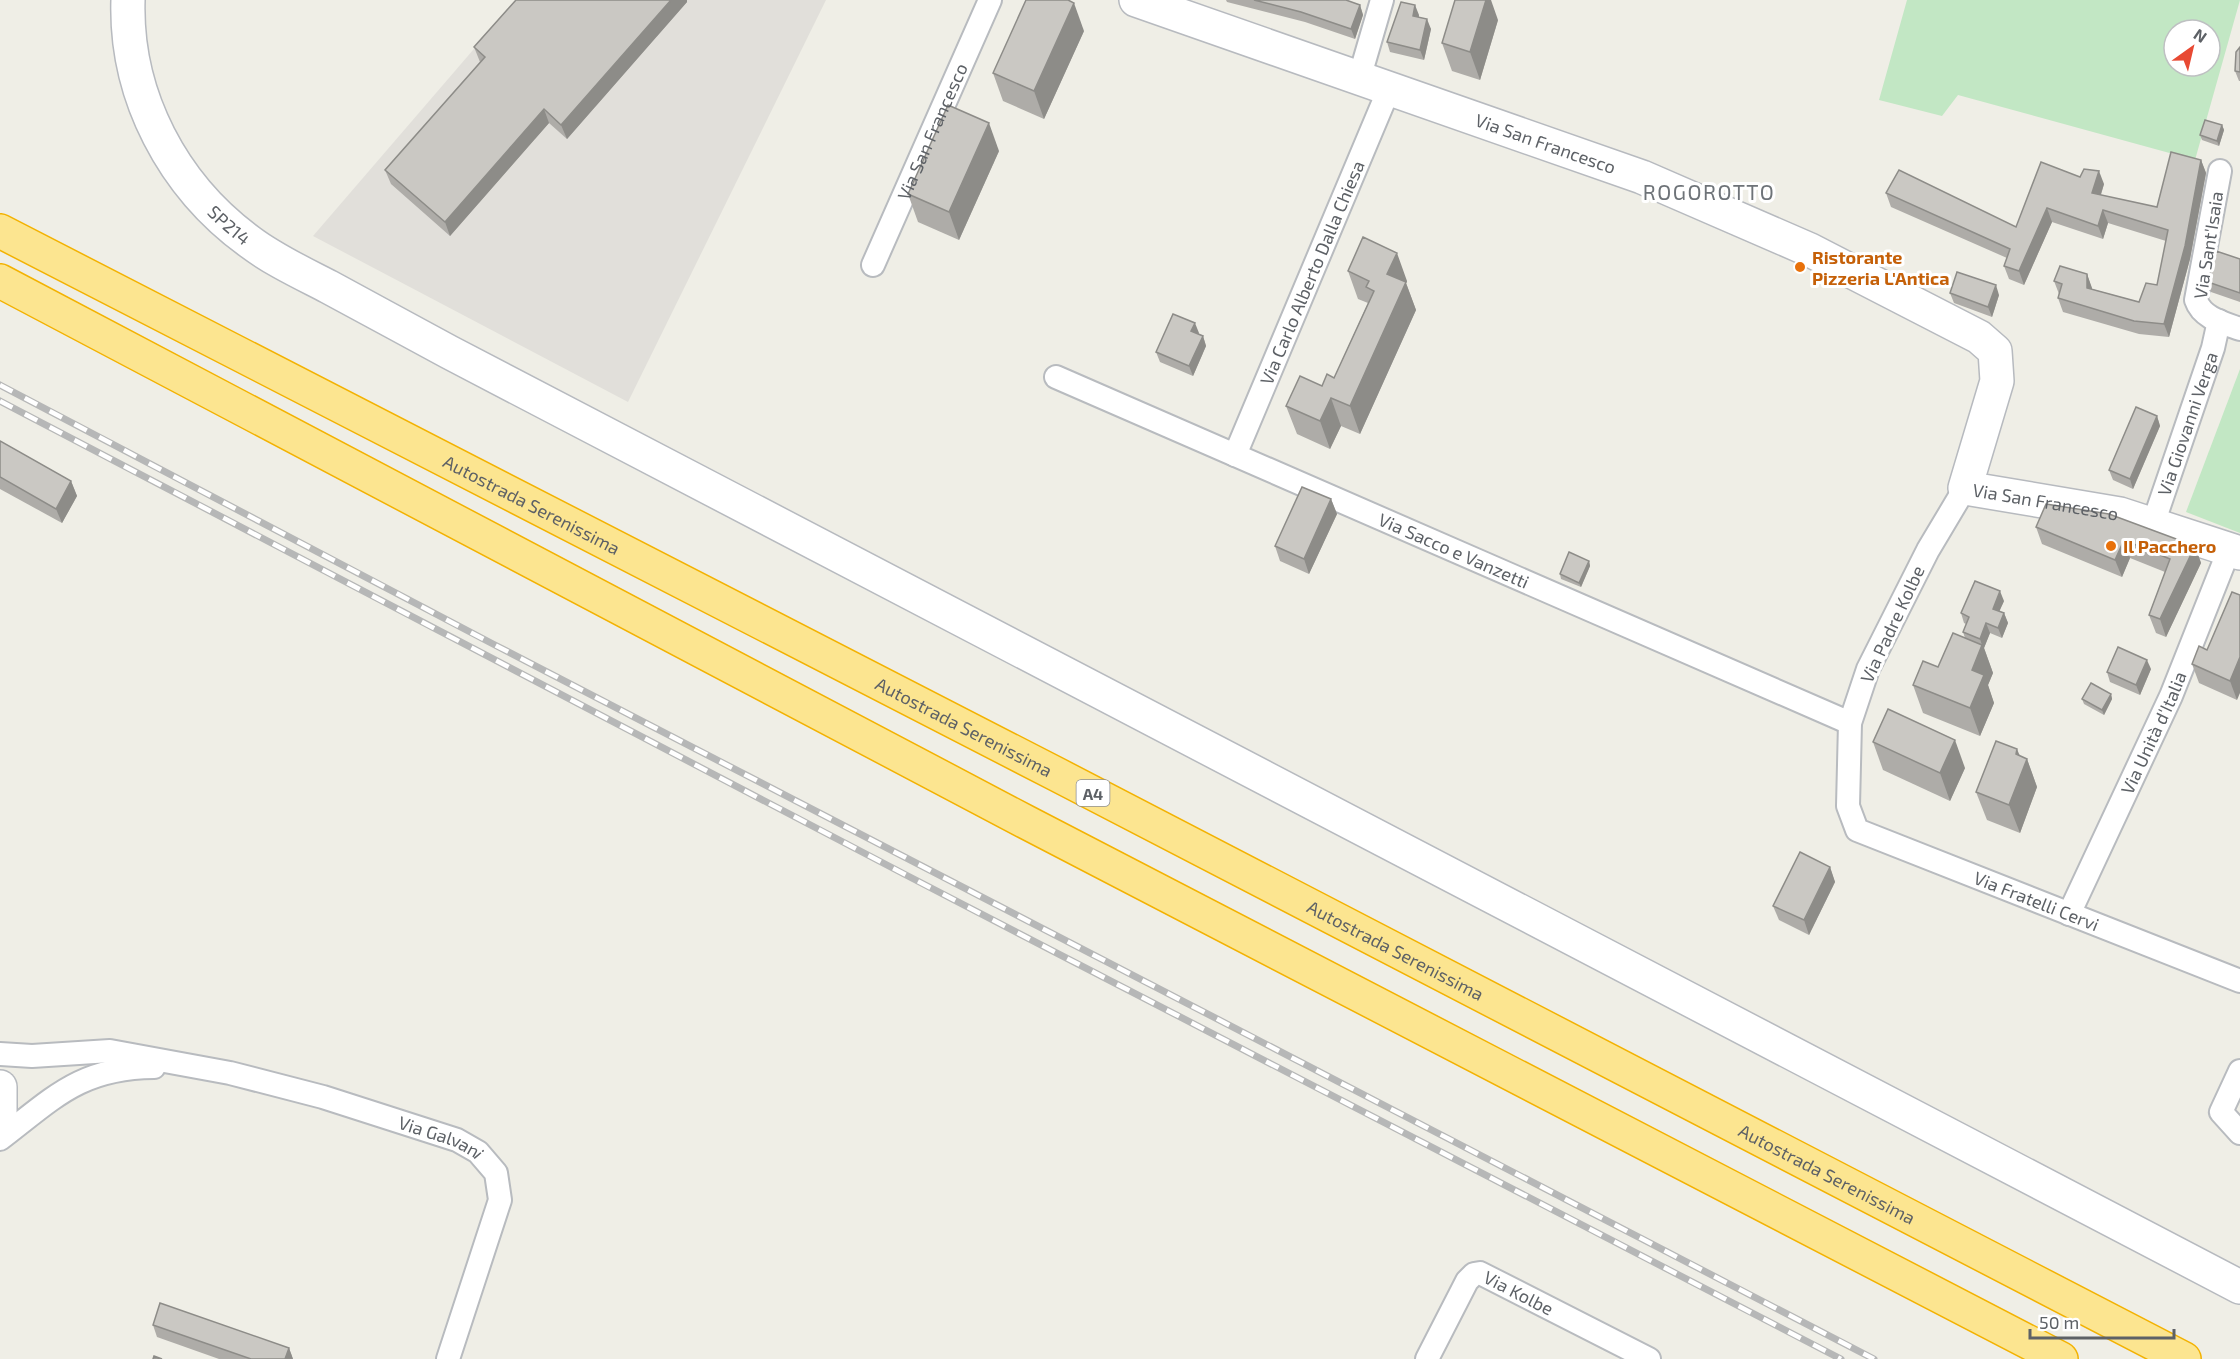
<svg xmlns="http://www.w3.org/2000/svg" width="2240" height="1359" font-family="'Exo 2',sans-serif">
	<rect width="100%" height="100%" fill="#efeee6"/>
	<path fill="#e1dfda" d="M516 0H826L628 402 313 236Z"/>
	<g fill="#c2e7c4" fill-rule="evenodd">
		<path d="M1907 0H2240L2195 160 1958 95 1942 116 1879 100ZM2174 30H2210V66H2174Z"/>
		<path d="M2240 369V533L2186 512Z"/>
	</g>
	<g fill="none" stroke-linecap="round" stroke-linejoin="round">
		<defs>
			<g id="street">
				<path d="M1359 79 1382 0"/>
				<path d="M2220 171 2196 300C2202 318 2223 323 2240 329"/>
				<path id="s1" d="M873 265 990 0"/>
				<path id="s2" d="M1056 377 1850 723"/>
				<path id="s3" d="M1235 455 1389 89"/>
				<path id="s4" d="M1965 488 1928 550 1868 669 1850 723 1848 806 1857 830 2240 981"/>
				<path id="s5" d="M2153 524 2213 348 2219 321"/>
				<path id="s6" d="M2069 914 2171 696 2229 550"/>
				<path id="s7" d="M0 1054 32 1056 110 1051 230 1073 323 1097 457 1140 478 1152 496 1173 500 1200 448 1359"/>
				<path d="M2240 1071 2221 1112 2240 1133"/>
				<path d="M0 1139C55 1097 80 1068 154 1067"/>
				<path id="s8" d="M1427 1359 1467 1281 1474 1274 1480 1273 1649 1359"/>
			</g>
			<g id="secondary">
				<path id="s9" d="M128 0C125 96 173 186 250 242 274 260 302 273 329 287 369 309 409 330 449 352L2240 1287"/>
				<path id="s10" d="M1136 0 1642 177 1810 250 1979 337 1995 351 1997 381 1965 488 2120 514 2240 553"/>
				<path d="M0 1087V1122"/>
			</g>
			<g id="highway">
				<path id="s11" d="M0 231 1058 775 2184 1359"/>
				<path d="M0 281 1026 822 2061 1359"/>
			</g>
		</defs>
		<use href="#street" stroke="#b8bbbf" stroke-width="26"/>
		<use href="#secondary" stroke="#b7babf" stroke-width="36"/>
		<use href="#highway" stroke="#f3b202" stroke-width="36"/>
		<use href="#street" stroke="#fff" stroke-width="22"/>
		<use href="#secondary" stroke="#fff" stroke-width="33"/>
		<use href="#highway" stroke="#fce590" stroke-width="33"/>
		<defs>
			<g id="rail">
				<path d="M0 385 493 644 1874 1359"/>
				<path d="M0 401 906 875 1841 1359"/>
			</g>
		</defs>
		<use href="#rail" stroke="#b6b7b7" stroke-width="7"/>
		<use href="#rail" stroke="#fff" stroke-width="4.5" stroke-dasharray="14" stroke-linecap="butt"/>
	</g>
	<g fill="#aeaca8">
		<path d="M516 0H687V2L567 139 549 123 450 236 391 184 385 170 480 62 474 47Z"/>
		<path d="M1226 0H1346L1360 5 1363 15 1355 39 1305 22 1227 2Z"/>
		<path d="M1419 15V17L1431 29 1424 60 1390 52 1387 42Z"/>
		<path d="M1498 20 1480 80 1452 71 1442 43Z"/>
		<path d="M1084 31 1044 119 1003 101 993 73Z"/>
		<path d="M2240 47V81H2239L2235 71Z"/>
		<path d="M2222 125 2224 130 2219 146 2202 140 2200 135Z"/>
		<path d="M999 151 959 240 918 222 908 194Z"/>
		<path d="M2201 160 2206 173 2190 259 2169 337 2139 334 2063 312 2058 298 2059 294 2054 281 2087 274 2092 289 2139 302 2157 285 2166 241 2108 223 2103 239 2052 222 2024 285 2009 279 2004 266 2007 258 1891 207 1886 193 2016 227 2080 177 2104 184 2101 195 2157 207Z"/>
		<path d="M2240 259V302L2211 292 2208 282Z"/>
		<path d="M1348 271 1407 281 1406 283 1416 310 1360 434 1341 426 1330 449 1297 434 1286 406 1334 378 1368 303 1358 299Z"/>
		<path d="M1950 293 1999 295 1992 317 1954 303Z"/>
		<path d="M1199 333 1198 334 1203 336 1206 346 1193 376 1160 362 1156 352Z"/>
		<path d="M2157 416 2160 426 2133 489 2113 480 2109 470Z"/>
		<path d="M0 441 71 481 77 496 62 523 0 489Z"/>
		<path d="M1331 499 1337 514 1309 574 1280 561 1275 546Z"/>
		<path d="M2036 527 2195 546 2201 563 2166 637 2156 633 2149 615 2165 572 2130 558 2122 577 2042 544Z"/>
		<path d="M1589 561 1590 566 1581 587 1561 579 1560 574Z"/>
		<path d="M2232 592 2237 700 2199 683 2192 664 2207 650Z"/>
		<path d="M2004 601 1999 611 2004 613 2008 623 2002 638 1990 633 1984 648 1993 673 1988 685 1994 703 1980 736 1923 713 1913 685 1938 667 1965 638 1963 632 1966 624 1964 623 1961 613Z"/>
		<path d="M2151 669 2140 695 2110 682 2107 672Z"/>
		<path d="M2111 694 2112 699 2104 715 2084 704 2082 699Z"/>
		<path d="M1873 742 1965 768 1950 801 1883 770Z"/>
		<path d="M2020 756 2027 759 2037 787 2020 833 1987 820 1976 792Z"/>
		<path d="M1830 867 1835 882 1809 935 1779 920 1773 906Z"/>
		<path d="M153 1325 289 1348 293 1359H219L157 1337Z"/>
	</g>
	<g fill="#8d8c88">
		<path d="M671 0H687V2L567 139 561 125Z"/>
		<path d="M1486 0H1491L1498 20 1480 80 1470 52Z"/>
		<path d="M1074 3 1084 31 1044 119 1034 91Z"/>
		<path d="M1360 5 1363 15 1355 39 1351 29Z"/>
		<path d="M1415 5 1419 15 1417 26 1413 16Z"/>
		<path d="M1427 19 1431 29 1424 60 1420 50Z"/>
		<path d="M544 109 549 123 450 236 445 222Z"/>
		<path d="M989 123 999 151 959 240 949 212Z"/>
		<path d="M2222 125 2224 130 2219 146 2217 141Z"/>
		<path d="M2201 160 2206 173 2190 259 2169 337 2164 324Z"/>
		<path d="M2099 171 2104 184 2097 206 2092 193Z"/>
		<path d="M2047 208 2052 222 2024 285 2019 271Z"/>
		<path d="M2103 210 2108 223 2103 239 2098 226Z"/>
		<path d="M1397 253 1407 281 1406 283 1416 310 1360 434 1350 406 1387 274Z"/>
		<path d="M2087 274 2092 288V301L2087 288Z"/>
		<path d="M1996 285 1999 295 1992 317 1988 307Z"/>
		<path d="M1195 323 1199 333 1195 341 1191 331Z"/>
		<path d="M1203 336 1206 346 1193 376 1189 366Z"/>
		<path d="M1331 398 1341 426 1330 449 1320 421Z"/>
		<path d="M2157 416 2160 426 2133 489 2130 479Z"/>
		<path d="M71 481 77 496 62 523 56 509Z"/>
		<path d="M1331 499 1337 514 1309 574 1304 559Z"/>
		<path d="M2124 540 2130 558 2122 577 2115 560Z"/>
		<path d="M2195 546 2201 563 2166 637 2160 619Z"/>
		<path d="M1589 561 1590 566 1581 587 1579 583Z"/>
		<path d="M2000 591 2004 601 1996 619 1993 609Z"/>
		<path d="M2004 613 2008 623 2002 638 1998 628Z"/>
		<path d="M1986 623 1990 633 1984 648 1993 673 1988 685 1994 703 1980 736 1970 708 1972 670 1982 645 1980 639Z"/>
		<path d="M2240 657V693L2237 700 2230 681Z"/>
		<path d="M2147 660 2151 669 2140 695 2136 685Z"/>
		<path d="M2111 694 2112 699 2104 715 2102 710Z"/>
		<path d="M1955 740 1965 768 1950 801 1940 773Z"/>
		<path d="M2017 749 2024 766 2027 759 2037 787 2020 833 2009 805 2016 754Z"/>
		<path d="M1830 867 1835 882 1809 935 1804 920Z"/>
		<path d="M289 1348 293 1359H285Z"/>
	</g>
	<g fill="#cac8c3" stroke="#8d8c88" stroke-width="1.5">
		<path d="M516 0H671L561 125 544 109 445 222 385 170 485 57 474 47Z"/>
		<path d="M1026 0H1068L1074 3 1034 91 993 73Z"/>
		<path d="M1254 0H1346L1360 5 1351 29 1301 12Z"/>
		<path d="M1455 0H1486L1470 52 1442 43Z"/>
		<path d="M1401 2 1415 5 1413 16 1427 19 1420 50 1387 42Z"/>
		<path d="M2240 47V72L2235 71 2236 52Z"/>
		<path d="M948 105 989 123 949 212 908 194Z"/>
		<path d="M2205 120 2222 125 2217 141 2200 135Z"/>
		<path d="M2171 152 2201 160 2185 246 2164 324 2134 321 2058 298 2062 284 2054 281 2060 266 2087 274V288L2139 302 2146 283 2157 285 2168 230 2103 210 2098 226 2047 208 2019 271 2004 266 2010 249 1886 193 1899 170 2016 227 2041 162 2080 177 2084 169 2099 171 2092 193 2157 207Z"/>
		<path d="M1363 237 1397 253 1387 274 1406 282 1350 406 1331 398 1320 421 1286 406 1300 376 1322 386 1327 374 1334 378 1374 291 1366 287 1369 281 1348 271Z"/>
		<path d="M2216 251 2240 259V293L2208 282Z"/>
		<path d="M1957 272 1996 285 1988 307 1950 293Z"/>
		<path d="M1173 314 1195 323 1191 331 1203 336 1189 366 1156 352Z"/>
		<path d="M2136 407 2157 416 2130 479 2109 470Z"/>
		<path d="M0 441 71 481 56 509 0 477Z"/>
		<path d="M1302 487 1331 499 1304 559 1275 546Z"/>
		<path d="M2046 504 2109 514 2195 546 2160 619 2149 615 2170 559 2124 540 2115 560 2036 527Z"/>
		<path d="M1569 552 1589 561 1579 583 1560 574Z"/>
		<path d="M1975 581 2000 591 1993 609 2004 613 1998 628 1986 623 1980 639 1963 632 1969 617 1961 613Z"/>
		<path d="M2232 592 2240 595V657L2230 681 2192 664 2199 646 2207 650Z"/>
		<path d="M1953 633 1982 645 1972 670 1984 675 1970 708 1913 685 1923 661 1938 667Z"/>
		<path d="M2118 647 2147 660 2136 685 2107 672Z"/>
		<path d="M2091 683 2111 694 2102 710 2082 699Z"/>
		<path d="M1888 709 1955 740 1940 773 1873 742Z"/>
		<path d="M1996 741 2017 749 2016 754 2027 759 2009 805 1976 792Z"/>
		<path d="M1800 852 1830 867 1804 920 1773 906Z"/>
		<path d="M160 1303 289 1348 285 1359H251L153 1325Z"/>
		<path d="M154 1356 162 1359H153Z"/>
	</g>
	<g fill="#e8710a" stroke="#fff" stroke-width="2">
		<circle cx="1800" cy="267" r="6"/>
		<circle cx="2111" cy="546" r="6"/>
	</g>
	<g text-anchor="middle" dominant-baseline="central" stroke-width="6" stroke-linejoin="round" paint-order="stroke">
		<rect fill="#fff" stroke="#8e9094" stroke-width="1.5" x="1076.5" y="780" width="33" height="26" rx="4.5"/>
		<g font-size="16" font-weight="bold" fill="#5d6166">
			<text x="1093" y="793">A4</text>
		</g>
		<g font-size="18" fill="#5d6166" stroke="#fff">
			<text stroke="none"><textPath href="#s1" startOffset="146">Via San Francesco</textPath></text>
			<text stroke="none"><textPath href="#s10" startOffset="434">Via San Francesco</textPath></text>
			<text stroke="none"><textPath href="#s9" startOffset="255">SP214</textPath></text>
			<text transform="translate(2208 245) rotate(-81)">Via Sant'Isaia</text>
			<text stroke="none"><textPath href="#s3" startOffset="198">Via Carlo Alberto Dalla Chiesa</textPath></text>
			<text stroke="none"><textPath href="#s5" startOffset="106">Via Giovanni Verga</textPath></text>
			<text stroke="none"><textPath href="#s10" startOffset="1154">Via San Francesco</textPath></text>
			<text stroke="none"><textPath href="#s11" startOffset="598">Autostrada Serenissima</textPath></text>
			<text stroke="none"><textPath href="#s2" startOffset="434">Via Sacco e Vanzetti</textPath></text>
			<text transform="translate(1892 624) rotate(-65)">Via Padre Kolbe</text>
			<text stroke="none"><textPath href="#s11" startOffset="1084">Autostrada Serenissima</textPath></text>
			<text stroke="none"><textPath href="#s6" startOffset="200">Via Unità d'Italia</textPath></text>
			<text stroke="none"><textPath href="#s4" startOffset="564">Via Fratelli Cervi</textPath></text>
			<text stroke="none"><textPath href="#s11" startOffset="1570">Autostrada Serenissima</textPath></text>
			<text stroke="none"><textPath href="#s7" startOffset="453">Via Galvani</textPath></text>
			<text stroke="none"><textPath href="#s11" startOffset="2056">Autostrada Serenissima</textPath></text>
			<text stroke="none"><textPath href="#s8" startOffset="147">Via Kolbe</textPath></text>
		</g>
		<g font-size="18" font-weight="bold" fill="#c56008" stroke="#fff" text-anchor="start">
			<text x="1812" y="257">Ristorante<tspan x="1812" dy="21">Pizzeria L'Antica</tspan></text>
			<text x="2123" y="546">Il Pacchero</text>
		</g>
		<g font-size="21" letter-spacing="1.5" fill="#6e7378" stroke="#fff">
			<text x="1709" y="191">ROGOROTTO</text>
		</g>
	</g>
	<g transform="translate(2192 48) rotate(34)"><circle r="28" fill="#ffffff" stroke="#bec0c2" stroke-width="1.5"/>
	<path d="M0-4.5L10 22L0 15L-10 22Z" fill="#e84933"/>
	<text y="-9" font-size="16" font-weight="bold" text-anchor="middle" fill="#5d6166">N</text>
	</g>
	<path d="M2030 1329v9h144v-9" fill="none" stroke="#5d6166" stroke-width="3"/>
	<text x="2039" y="1329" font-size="18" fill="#5d6166" stroke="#ffffff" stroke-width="4.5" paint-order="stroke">50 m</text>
</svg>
